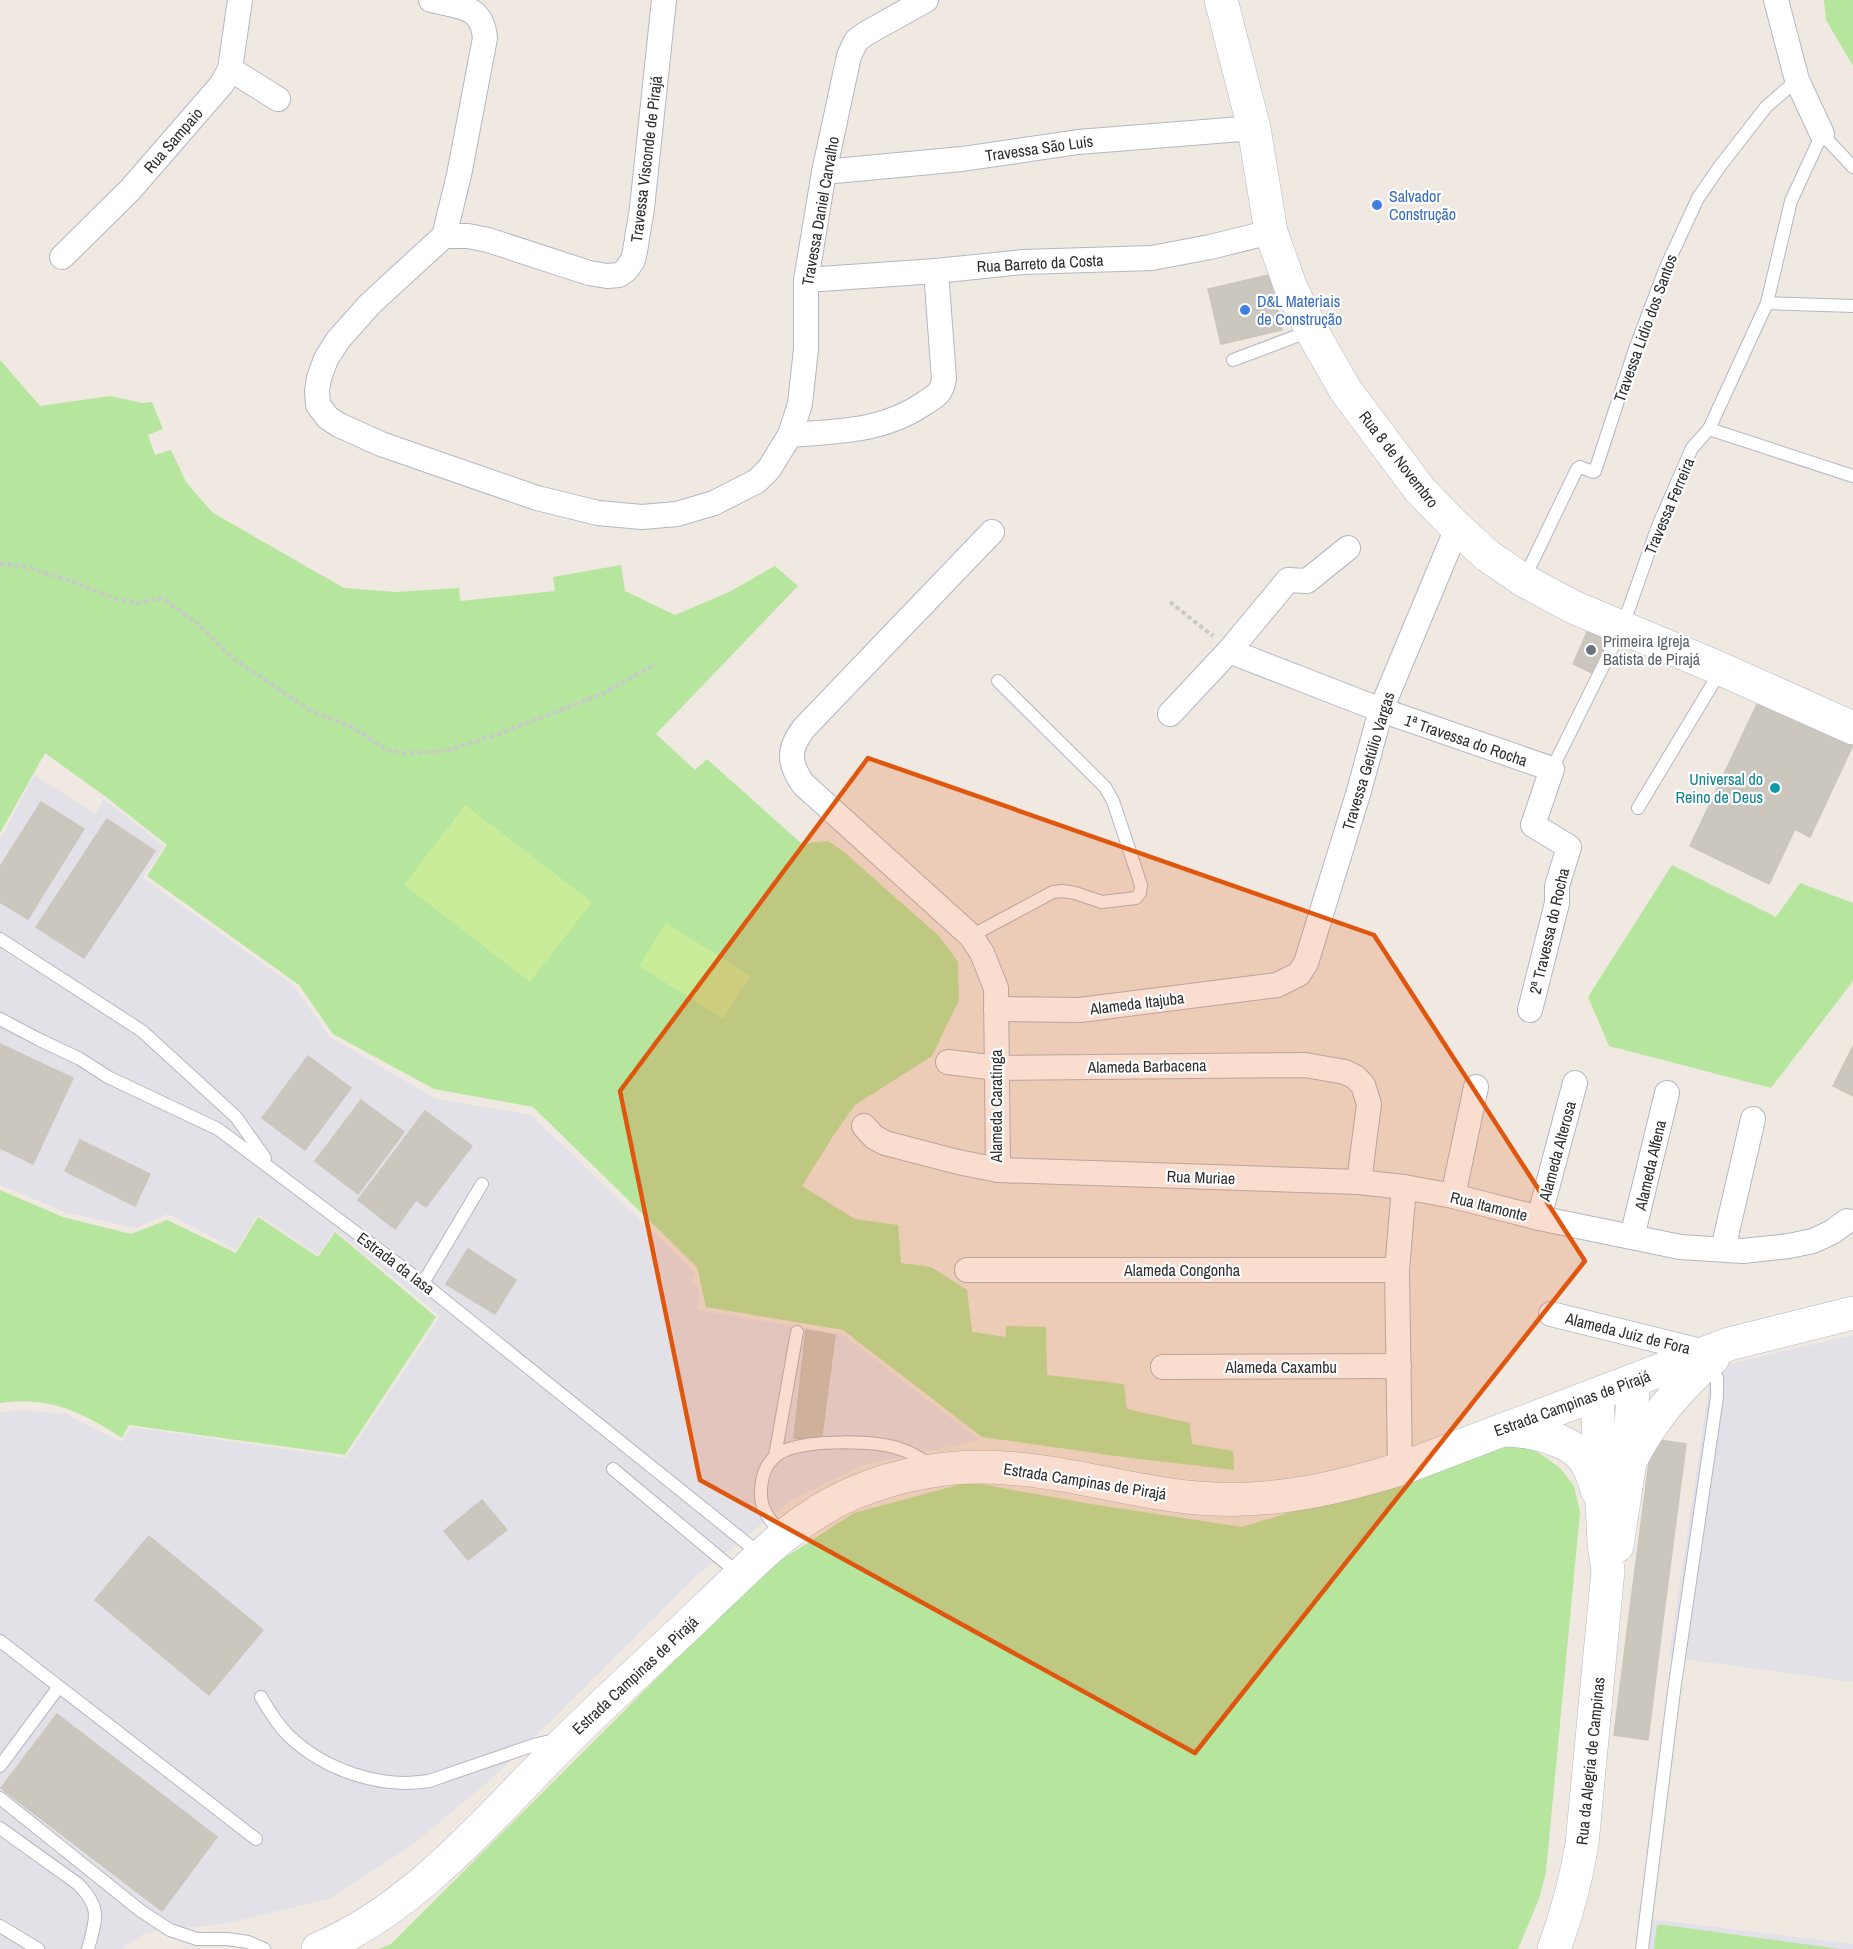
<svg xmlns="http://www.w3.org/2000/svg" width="1853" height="1949" font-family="'Archivo Narrow',sans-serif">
	<rect width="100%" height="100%" fill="#efe9e1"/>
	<g fill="#e3e1e8">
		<path d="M34 775 95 814 104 799 164 846 143 878 294 986 330 1037 436 1099 531 1115 695 1273 691 1280 699 1288 698 1310 842 1334 979 1440 863 1465 793 1499 695 1577 497 1774 411 1846 331 1898 229 1923 145 1933 121 1949H0V1413L18 1410 66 1414 122 1442 131 1427 346 1458 440 1316 335 1230 318 1255 258 1214 236 1250 168 1214 135 1228 67 1213 0 1185V840Z"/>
		<path d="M1853 1335V1682L1669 1657 1710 1380 1721 1366Z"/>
		<path d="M1643 1918 1853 1944V1949H1638Z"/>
	</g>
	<g fill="#b6e59e">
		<path d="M1824 0H1853V66L1826 20Z"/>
		<path d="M0 360 40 406 110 396 142 403 152 402 163 429 148 435 155 455 171 450 186 482 213 513 344 588 396 592 459 588 460 601 555 591 553 577 621 565 625 591 675 615 729 592 775 566 798 586 656 734 695 770 707 759 802 844 828 841 844 852 939 936 958 962 959 1000 932 1056 855 1105 835 1133 802 1186 855 1219 898 1225 901 1263 931 1267 967 1290 972 1332 1006 1337V1326L1046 1327 1047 1375 1124 1384 1127 1409 1190 1423 1192 1444 1233 1451 1234 1470 1123 1457 982 1437 843 1330 706 1307 697 1267 533 1107 434 1089 333 1034 299 985 147 876 167 845 106 797 45 753 0 833Z"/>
		<path d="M1672 865 1776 917 1800 883 1853 903V981L1771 1088 1609 1046 1588 997Z"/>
		<path d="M0 1190 63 1217 131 1234 167 1220 236 1253 258 1217 318 1257 335 1232 436 1317 345 1455 129 1425 122 1438C82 1412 49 1396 0 1403Z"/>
		<path d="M1503 1445 1526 1446 1542 1455 1560 1468 1574 1486 1580 1512 1546 1872 1539 1899 1518 1949H379L391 1944 764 1571 854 1513 969 1482 1097 1505 1242 1527 1465 1459Z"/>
		<path d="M1657 1925H1665L1840 1949H1654Z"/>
	</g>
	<g fill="#c9ec9a">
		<path d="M465 805 592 902 530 982 404 885Z"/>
		<path d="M666 923 751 976 723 1019 639 966Z"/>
	</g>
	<g fill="#cbc7bf" stroke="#cbc5ba" stroke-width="1.5">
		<path d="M1269 275 1282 330 1221 344 1208 289Z"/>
		<path d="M1589 628 1609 636 1592 673 1573 664Z"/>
		<path d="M1759 700 1853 745 1810 837 1795 829 1769 884 1690 846Z"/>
		<path d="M41 802 84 829 28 919 0 902V867Z"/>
		<path d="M107 819 155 851 84 958 36 927Z"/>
		<path d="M0 1044 73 1078 33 1164 0 1148Z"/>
		<path d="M1853 1046V1096L1833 1086Z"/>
		<path d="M308 1056 351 1088 305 1150 262 1118Z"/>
		<path d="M361 1100 404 1132 358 1194 315 1161Z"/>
		<path d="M425 1111 472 1146 426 1207 416 1200 395 1229 358 1200Z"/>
		<path d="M80 1140 150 1174 135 1206 65 1171Z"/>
		<path d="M468 1249 516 1280 495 1314 446 1284Z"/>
		<path d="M806 1330 835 1335 821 1442 794 1438Z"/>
		<path d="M1652 1439 1686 1444 1662 1628 1628 1624Z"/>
		<path d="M482 1500 507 1530 468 1560 444 1531Z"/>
		<path d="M149 1536 263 1630 209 1695 95 1600Z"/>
		<path d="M1628 1624 1662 1628 1648 1740 1614 1735Z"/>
		<path d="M57 1714 217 1837 162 1911 1 1788Z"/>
	</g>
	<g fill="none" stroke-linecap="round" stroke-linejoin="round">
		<defs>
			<g id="lane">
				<path d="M1767 303 1853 306"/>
				<path d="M1233 360 1310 331"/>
				<path d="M1709 429 1853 476"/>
				<path d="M1524 579 1577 469 1580 467 1593 472 1595 471 1635 349 1666 267 1698 198 1720 166 1766 107 1797 80"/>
				<path d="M1552 769 1622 628 1658 526 1692 448 1709 429 1767 303 1791 201 1822 134 1853 167"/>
				<path d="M1638 808 1721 670"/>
				<path d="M971 936 1053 892 1063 891 1075 893 1102 902 1136 898 1140 893 1141 885 1113 801 1105 787 998 681"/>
				<path d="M0 939 142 1031 236 1117 265 1158"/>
				<path d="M0 1019 40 1040 80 1059 108 1077 218 1129 423 1283 760 1554"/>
				<path d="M423 1283 482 1184"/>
				<path d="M775 1456 797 1332"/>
				<path d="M613 1469 739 1574"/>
				<path d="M783 1535C777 1528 770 1521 766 1513 760 1503 760 1492 762 1481 764 1468 772 1455 786 1450 812 1440 874 1440 900 1449 910 1452 920 1458 929 1464"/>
				<path d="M0 1641 256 1839"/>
				<path d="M261 1697C269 1711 277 1724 288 1735 324 1770 380 1789 429 1781L537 1744 555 1740"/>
				<path d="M0 1766 58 1688"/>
				<path d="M0 1798 141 1911 170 1930 197 1939H227L248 1942 264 1949"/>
				<path d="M0 1828 78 1884C102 1908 96 1919 88 1949"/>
				<path d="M0 1926 38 1949"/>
				<path d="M1642 1949 1674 1691 1717 1397V1378L1711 1362"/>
			</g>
			<g id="street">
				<path d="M431 0C458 7 482 4 485 38L459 175 444 236 370 304 338 340 326 359 319 378 317 391 318 405 328 418 339 425 381 444 537 498 598 513 642 517 677 514 714 503 757 481 769 469 790 435 800 404 806 349V280L824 172 849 56 856 41 865 34 926 0"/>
				<path d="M1776 0 1797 80 1822 134"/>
				<path d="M230 69 278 99"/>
				<path d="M824 172 962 159 1078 142 1254 128"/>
				<path d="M444 236H468L488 240 589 273 607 276 619 275 626 270 633 260 635 251 642 208 664 0"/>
				<path d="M62 257 130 190 222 84 230 69 240 0"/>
				<path d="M806 280 936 271 1023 262 1152 258 1210 247 1271 232"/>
				<path d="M790 435C839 431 883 432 925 403 937 395 941 394 944 379L936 271"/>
				<path d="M992 532 804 728C788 749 788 762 803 784L971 936 982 953 996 988 998 1170"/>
				<path d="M1229 651 1381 710 1552 769 1533 825 1569 847 1557 886V903L1530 1010"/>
				<path d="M1170 714 1229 651 1288 580 1307 581 1348 548"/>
				<path d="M996 1009 1080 1010 1277 985 1299 974 1306 963 1359 791 1381 710 1457 528"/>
				<path d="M948 1062 997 1068 1305 1065 1345 1072 1355 1077 1363 1085 1369 1104 1359 1182"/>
				<path d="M864 1126 874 1137 885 1143 958 1162 998 1170 1359 1182 1404 1187 1453 1196 1539 1218 1680 1247 1743 1251 1789 1246 1813 1241 1832 1232 1847 1221"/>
				<path d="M1453 1196 1476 1087"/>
				<path d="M1539 1218 1575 1083"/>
				<path d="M1632 1237 1667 1093"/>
				<path d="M1723 1249 1753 1119"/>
				<path d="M967 1270H1397"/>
				<path d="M1551 1314 1705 1352"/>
				<path d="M1163 1367 1399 1366"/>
				<path d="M1400 1469 1397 1270 1404 1187"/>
			</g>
			<g id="secondary">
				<path d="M1221 0 1254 128 1271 232 1291 288 1314 335 1346 391 1420 490 1457 528 1488 556 1523 580 1573 607 1721 669 1853 728"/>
				<path d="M1502 1430C1527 1430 1569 1438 1584 1459 1591 1468 1594 1480 1597 1490"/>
				<path d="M1633 1456C1653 1418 1680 1386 1713 1358"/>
				<path d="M1617 1546 1630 1461 1633 1381"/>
				<path d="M318 1949C418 1907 493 1813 569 1738 614 1693 661 1651 707 1607 751 1565 794 1519 851 1494 899 1473 954 1464 1006 1468 1076 1472 1143 1496 1213 1499 1278 1502 1338 1488 1400 1469L1729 1344 1853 1313"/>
				<path d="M1554 1949C1567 1914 1576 1880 1582 1844L1608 1570 1604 1544 1597 1394"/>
			</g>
		</defs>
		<use href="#lane" stroke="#b4b7c1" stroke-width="14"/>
		<use href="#street" stroke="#b4b7c1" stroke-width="26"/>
		<use href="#secondary" stroke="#b4b7c1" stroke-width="34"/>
		<g stroke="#c9c9c9" stroke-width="4" stroke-dasharray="4.5 3" stroke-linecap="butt">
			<path d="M0 564 23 566 74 582 115 599 138 603 163 598 198 624 231 657 310 710 350 726 388 750 401 753 445 751 496 735 602 694 656 664"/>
			<path d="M1170 602 1213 636"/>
		</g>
		<use href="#lane" stroke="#fff" stroke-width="12"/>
		<use href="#street" stroke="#fff" stroke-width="24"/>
		<use href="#secondary" stroke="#fff" stroke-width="33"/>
	</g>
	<path fill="#df570e" fill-opacity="0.2" stroke="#df570e" stroke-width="4.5" stroke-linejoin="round" d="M868 758 1374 935 1585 1261 1195 1753 700 1480 620 1091Z"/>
	<g fill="#3f7fe0" stroke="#fff" stroke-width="2">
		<circle cx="1377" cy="205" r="6"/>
		<circle cx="1245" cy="310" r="6"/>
	</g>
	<circle fill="#6b7280" stroke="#fff" stroke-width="2" cx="1591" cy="650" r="6"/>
	<circle fill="#0f9aa8" stroke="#fff" stroke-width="2" cx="1775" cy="788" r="6"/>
	<g text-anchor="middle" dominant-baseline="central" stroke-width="4.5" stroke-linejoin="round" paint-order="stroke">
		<g font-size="16" fill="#2e2e2e" stroke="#fff">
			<text transform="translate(173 140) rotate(-49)">Rua Sampaio</text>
			<text transform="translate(1039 148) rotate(-8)">Travessa São Luís</text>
			<text transform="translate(646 159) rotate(-83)">Travessa Visconde de Pirajá</text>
			<text transform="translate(820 211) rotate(-80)">Travessa Daniel Carvalho</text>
			<text transform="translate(1040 263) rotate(-3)">Rua Barreto da Costa</text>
			<text transform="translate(1645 328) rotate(-70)">Travessa Lidio dos Santos</text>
			<text transform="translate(1399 459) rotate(52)">Rua 8 de Novembro</text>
			<text transform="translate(1669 506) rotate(-67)">Travessa Ferreira</text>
			<text transform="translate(1466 740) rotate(19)">1ª Travessa do Rocha</text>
			<text transform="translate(1368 761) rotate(-73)">Travessa Getúlio Vargas</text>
			<text transform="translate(1549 931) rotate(-77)">2ª Travessa do Rocha</text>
			<text transform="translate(1137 1003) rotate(-7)">Alameda Itajuba</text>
			<text transform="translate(1147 1066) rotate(-1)">Alameda Barbacena</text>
			<text transform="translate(996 1106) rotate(-90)">Alameda Caratinga</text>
			<text transform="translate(1557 1151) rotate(-75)">Alameda Alterosa</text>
			<text transform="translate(1650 1165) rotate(-77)">Alameda Alfena</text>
			<text transform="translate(1201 1177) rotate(2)">Rua Muriae</text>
			<text transform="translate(1489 1206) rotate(14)">Rua Itamonte</text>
			<text transform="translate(396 1263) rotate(37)">Estrada da Iasa</text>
			<text x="1182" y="1270">Alameda Congonha</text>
			<text transform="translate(1628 1333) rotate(14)">Alameda Juiz de Fora</text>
			<text x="1281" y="1367">Alameda Caxambu</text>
			<text transform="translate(1572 1403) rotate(-20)">Estrada Campinas de Pirajá</text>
			<text transform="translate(1085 1481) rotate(9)">Estrada Campinas de Pirajá</text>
			<text transform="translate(635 1675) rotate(-43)">Estrada Campinas de Pirajá</text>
			<text transform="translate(1590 1761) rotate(-84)">Rua da Alegria de Campinas</text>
		</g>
		<g font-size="16" fill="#366cbe" stroke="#fff" text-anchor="start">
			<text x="1389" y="196">Salvador<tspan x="1389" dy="18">Construção</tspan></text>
			<text x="1257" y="301">D&amp;L Materiais<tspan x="1257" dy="18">de Construção</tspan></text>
		</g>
		<g font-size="16" fill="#5b616d" stroke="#fff" text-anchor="start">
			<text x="1603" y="641">Primeira Igreja<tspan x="1603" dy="18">Batista de Pirajá</tspan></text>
		</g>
		<g font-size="16" fill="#0d838f" stroke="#fff" text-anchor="end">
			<text x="1763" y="779">Universal do<tspan x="1763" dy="18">Reino de Deus</tspan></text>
		</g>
	</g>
</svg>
